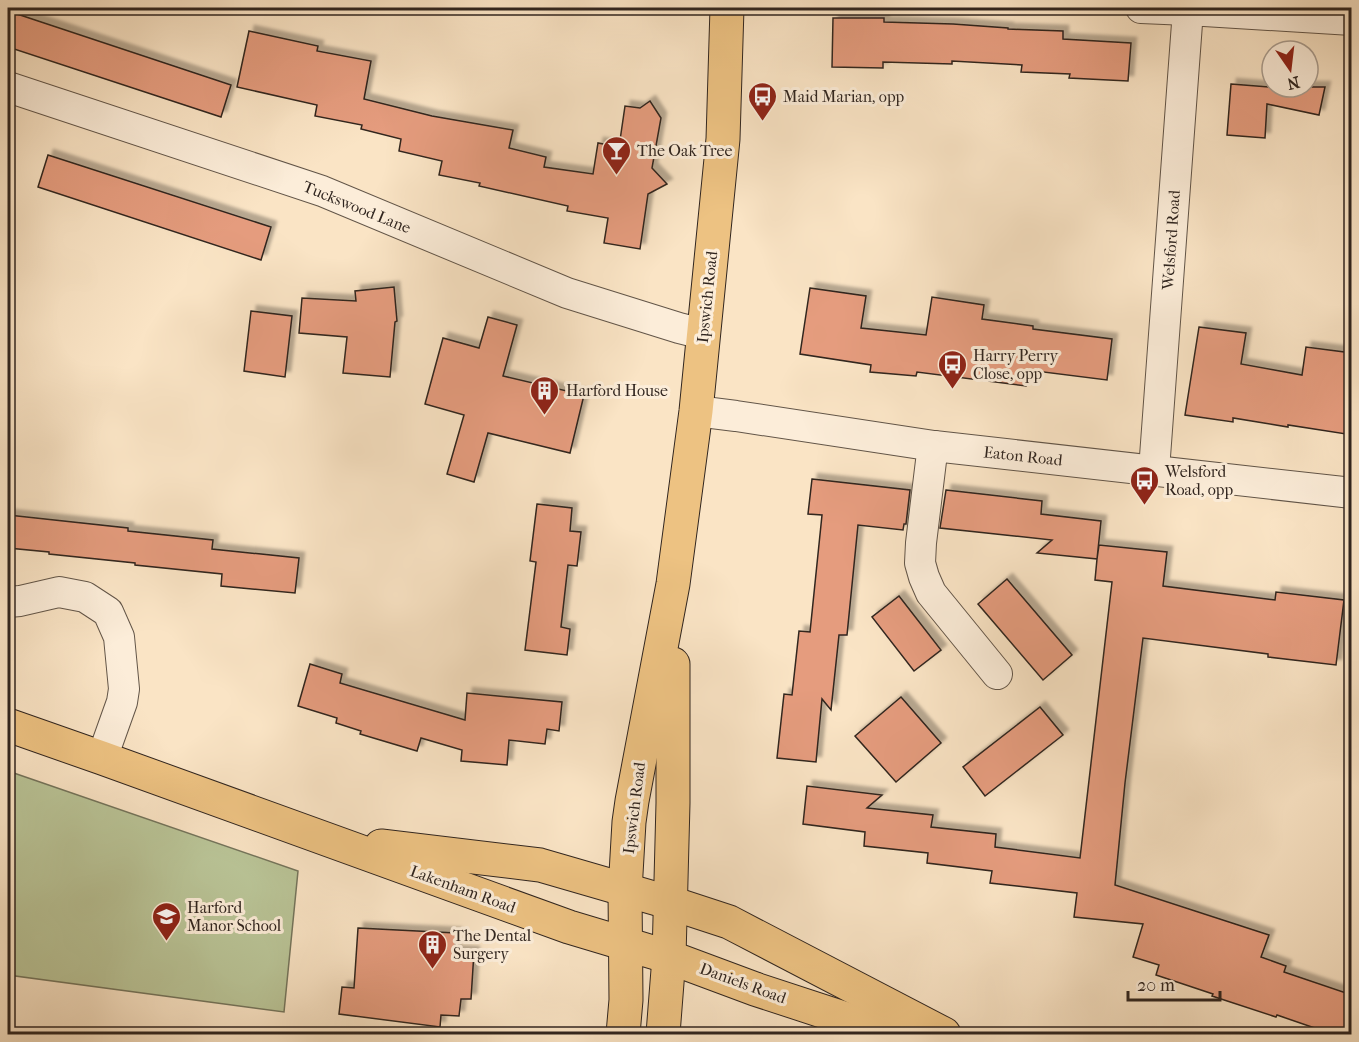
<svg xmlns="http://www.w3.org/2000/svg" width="1359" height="1042" font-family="'IM FELL French Canon',serif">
	<defs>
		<filter id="shadow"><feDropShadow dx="5.5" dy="-5.5" stdDeviation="1.5" flood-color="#0004"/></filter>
	</defs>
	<rect width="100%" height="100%" fill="#fae4c5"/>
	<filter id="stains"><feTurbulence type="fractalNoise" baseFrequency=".00333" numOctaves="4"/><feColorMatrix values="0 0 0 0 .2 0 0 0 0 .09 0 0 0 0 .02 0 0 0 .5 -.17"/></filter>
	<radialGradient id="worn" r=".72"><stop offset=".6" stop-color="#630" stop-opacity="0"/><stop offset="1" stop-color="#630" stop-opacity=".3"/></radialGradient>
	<path fill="#bac598" stroke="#75755c" stroke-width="1.5" d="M8 771 298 871 284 1012 8 975Z"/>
	<g fill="#e59c7e" stroke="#30251f" stroke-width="1.5" filter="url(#shadow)">
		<path d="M8 11 231 85 221 117 8 47Z"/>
		<path d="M833 18H884V22L953 24 1008 28V29L1063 31V39L1131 43 1128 81 1069 78 1070 74 1021 72 1022 65 952 61V64L883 62V68L832 67Z"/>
		<path d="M249 31 318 46 317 51 371 61 364 99 432 116 513 130 509 148 546 157 544 167 593 174 598 143 619 147 625 106 640 108 650 101 661 118 652 168 667 184 648 194 640 249 604 243 608 218 567 211 568 206 479 186 480 183 439 175 442 161 399 151 401 139 361 129 362 125 315 116 317 105 237 87Z"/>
		<path d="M1231 84 1269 87H1325L1319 115 1267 104 1265 138 1227 135Z"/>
		<path d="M48 155 271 227 261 260 38 187Z"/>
		<path d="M394 287 397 321 395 322 390 377 343 373 347 337 299 333 302 298 356 301 355 291Z"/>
		<path d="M810 288 866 296 861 328 926 335 932 297 984 305 982 319 1033 326V329L1112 339 1107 380 1028 370 1026 386 917 372 916 376 870 372 871 365 800 354Z"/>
		<path d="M251 311 292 316 285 377 244 371Z"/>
		<path d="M488 317 517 325 503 376 584 395 570 453 488 433 474 482 447 474 464 415 425 404 443 338 479 348Z"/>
		<path d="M1199 327 1246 333 1241 364 1302 375 1306 347 1352 353V393L1346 434 1288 425V427L1233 418V422L1185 415Z"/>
		<path d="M812 479 910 490 906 524H904L903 530 858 525 847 635H839L831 710 822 699 816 762 777 758 784 694 792 695 799 631 810 632 822 515 808 514Z"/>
		<path d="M946 490 1042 501 1041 514 1101 521 1097 559 1099 545 1167 552 1163 586 1275 600 1276 592 1344 600 1336 665 1268 657V654L1143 638 1125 783 1115 885 1269 935 1261 957 1286 966 1284 972 1352 995V1035H1335L1277 1015 1276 1017 1212 996 1213 994 1156 975 1159 965 1133 957 1143 924 1074 917 1077 893 990 883 992 871 927 863 928 853 864 846 865 832 803 824 807 786 882 795 867 808 933 815 931 827 996 834 995 847 1080 858 1112 582 1095 580 1097 559 1037 553 1052 540 940 528Z"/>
		<path d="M537 504 572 508 570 531 581 532 577 566 568 565 561 627 570 629 567 655 525 650 536 562 530 561Z"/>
		<path d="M8 515 128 528V531L213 540 212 549 299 558 295 593 221 586 222 574 135 565V563L49 554V552L8 548Z"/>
		<path d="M1007 579 1072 655 1043 680 978 604Z"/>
		<path d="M899 596 941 650 914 671 872 617Z"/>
		<path d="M310 664 342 674 340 683 465 720 467 693 562 702 559 731 547 729 545 744 509 740 507 765 461 761 462 750 421 738 417 751 360 734 361 731 336 723 337 718 298 706Z"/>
		<path d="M901 697 941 743 896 782 855 736Z"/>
		<path d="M1040 707 1063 735 985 796 963 767Z"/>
		<path d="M358 928 456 933 455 951 474 952 471 999H461L459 1016 441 1015 440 1027 339 1014 342 987 354 988Z"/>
	</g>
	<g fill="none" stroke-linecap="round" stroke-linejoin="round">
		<defs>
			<g id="minor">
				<path d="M1141 8 1188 10"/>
				<path d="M8 87 322 191 567 293 679 328 703 334"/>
				<path d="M696 411 736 416 934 446 1352 493"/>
				<path d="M934 446 931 461 921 543 920 563 924 577 931 593 997 674"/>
				<path d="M1154 470 1188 10 1352 20"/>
				<path d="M8 602 20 601 59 592 85 597 108 612 119 637 124 689 122 702 102 758"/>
			</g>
			<g id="major">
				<path d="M623 1034 626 1000 625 891"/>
				<path d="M663 1034 669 957"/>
			</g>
			<g id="highway">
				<path d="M8 725 102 758 569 927 669 957 755 989 892 1034"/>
				<path d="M381 846 540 865 671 903 729 922 944 1034"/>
				<path d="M625 891 629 822 632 801 673 584 696 411 723 139 727 8"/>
				<path d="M669 957 673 803V664"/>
			</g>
		</defs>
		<use href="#minor" stroke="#625548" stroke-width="32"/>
		<use href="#major" stroke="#30251f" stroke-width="35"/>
		<use href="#highway" stroke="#30251f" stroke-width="35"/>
		<use href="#minor" stroke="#fcedd9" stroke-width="30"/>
		<use href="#major" stroke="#edc282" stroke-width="33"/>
		<use href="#highway" stroke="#edc282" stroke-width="33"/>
	</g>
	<defs>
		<symbol id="bus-pin" viewBox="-11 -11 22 30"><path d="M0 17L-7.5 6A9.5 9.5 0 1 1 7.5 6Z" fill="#8f2418" stroke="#fcedd9"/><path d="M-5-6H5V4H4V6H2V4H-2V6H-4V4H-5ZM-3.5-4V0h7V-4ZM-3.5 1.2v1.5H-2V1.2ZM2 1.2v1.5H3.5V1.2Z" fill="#fff"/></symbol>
		<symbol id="bar-pin" viewBox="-11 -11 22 30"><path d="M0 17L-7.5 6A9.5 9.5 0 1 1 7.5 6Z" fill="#8f2418" stroke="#fcedd9"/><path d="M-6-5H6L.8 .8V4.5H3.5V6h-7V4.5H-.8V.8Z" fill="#fff"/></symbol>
		<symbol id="building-pin" viewBox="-11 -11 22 30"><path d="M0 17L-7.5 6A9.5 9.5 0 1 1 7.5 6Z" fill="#8f2418" stroke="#fcedd9"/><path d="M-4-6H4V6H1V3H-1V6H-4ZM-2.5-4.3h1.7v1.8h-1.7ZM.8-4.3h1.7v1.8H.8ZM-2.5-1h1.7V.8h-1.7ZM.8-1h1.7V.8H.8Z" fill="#fff"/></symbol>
		<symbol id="school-pin" viewBox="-11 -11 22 30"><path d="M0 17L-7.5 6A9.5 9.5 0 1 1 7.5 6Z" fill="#8f2418" stroke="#fcedd9"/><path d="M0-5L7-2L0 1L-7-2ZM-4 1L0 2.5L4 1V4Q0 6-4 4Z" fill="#fff"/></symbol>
	</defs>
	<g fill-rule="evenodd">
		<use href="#bus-pin" x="746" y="80" width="33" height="45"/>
		<use href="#bar-pin" x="600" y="134" width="33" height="45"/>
		<use href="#bus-pin" x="936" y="348" width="33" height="45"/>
		<use href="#building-pin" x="528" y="374" width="33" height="45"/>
		<use href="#bus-pin" x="1128" y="464" width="33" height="45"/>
		<use href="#school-pin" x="150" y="900" width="33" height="45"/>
		<use href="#building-pin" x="416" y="928" width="33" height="45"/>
	</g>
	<g text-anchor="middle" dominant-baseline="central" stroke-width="6" stroke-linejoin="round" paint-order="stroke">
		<g font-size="16" fill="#30251f" stroke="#fcedd9" text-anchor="start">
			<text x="783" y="96">Maid Marian, opp</text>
			<text x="637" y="150">The Oak Tree</text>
			<text x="973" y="355">Harry Perry<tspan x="973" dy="18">Close, opp</tspan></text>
			<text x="566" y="390">Harford House</text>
			<text x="1165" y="471">Welsford<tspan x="1165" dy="18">Road, opp</tspan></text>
			<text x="187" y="907">Harford<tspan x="187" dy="18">Manor School</tspan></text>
			<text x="453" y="935">The Dental<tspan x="453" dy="18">Surgery</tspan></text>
		</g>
		<g font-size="16" fill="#30251f" stroke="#fcedd9">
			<text transform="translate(357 207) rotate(22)">Tuckswood Lane</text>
			<text transform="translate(1171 240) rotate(-86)">Welsford Road</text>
			<text transform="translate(707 297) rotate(-84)">Ipswich Road</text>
			<text transform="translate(1023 456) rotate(6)">Eaton Road</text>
			<text transform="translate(634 808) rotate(-83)">Ipswich Road</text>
			<text transform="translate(463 889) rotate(20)">Lakenham Road</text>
			<text transform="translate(743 983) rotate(20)">Daniels Road</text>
		</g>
	</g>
	<rect width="1359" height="1042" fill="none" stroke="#fae4c5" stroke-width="30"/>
	<rect x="9" y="9" width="1341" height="1024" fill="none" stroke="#30251f" stroke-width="3"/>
	<rect x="15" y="15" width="1329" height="1012" fill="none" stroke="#30251f" stroke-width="1.5"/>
	<g transform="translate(1290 69) rotate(166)"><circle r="28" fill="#fcedd9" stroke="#aa9d8f" stroke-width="1.5"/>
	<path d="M0-4.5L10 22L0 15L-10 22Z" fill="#8f2418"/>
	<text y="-9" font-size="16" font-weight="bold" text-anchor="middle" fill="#30251f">N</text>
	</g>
	<path d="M1128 991v9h92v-9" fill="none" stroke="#30251f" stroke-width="3"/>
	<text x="1137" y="991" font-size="18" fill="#30251f" stroke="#fcedd9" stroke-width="4.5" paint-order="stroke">20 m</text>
	<rect width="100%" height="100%" filter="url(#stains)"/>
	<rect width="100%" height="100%" fill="url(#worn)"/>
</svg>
